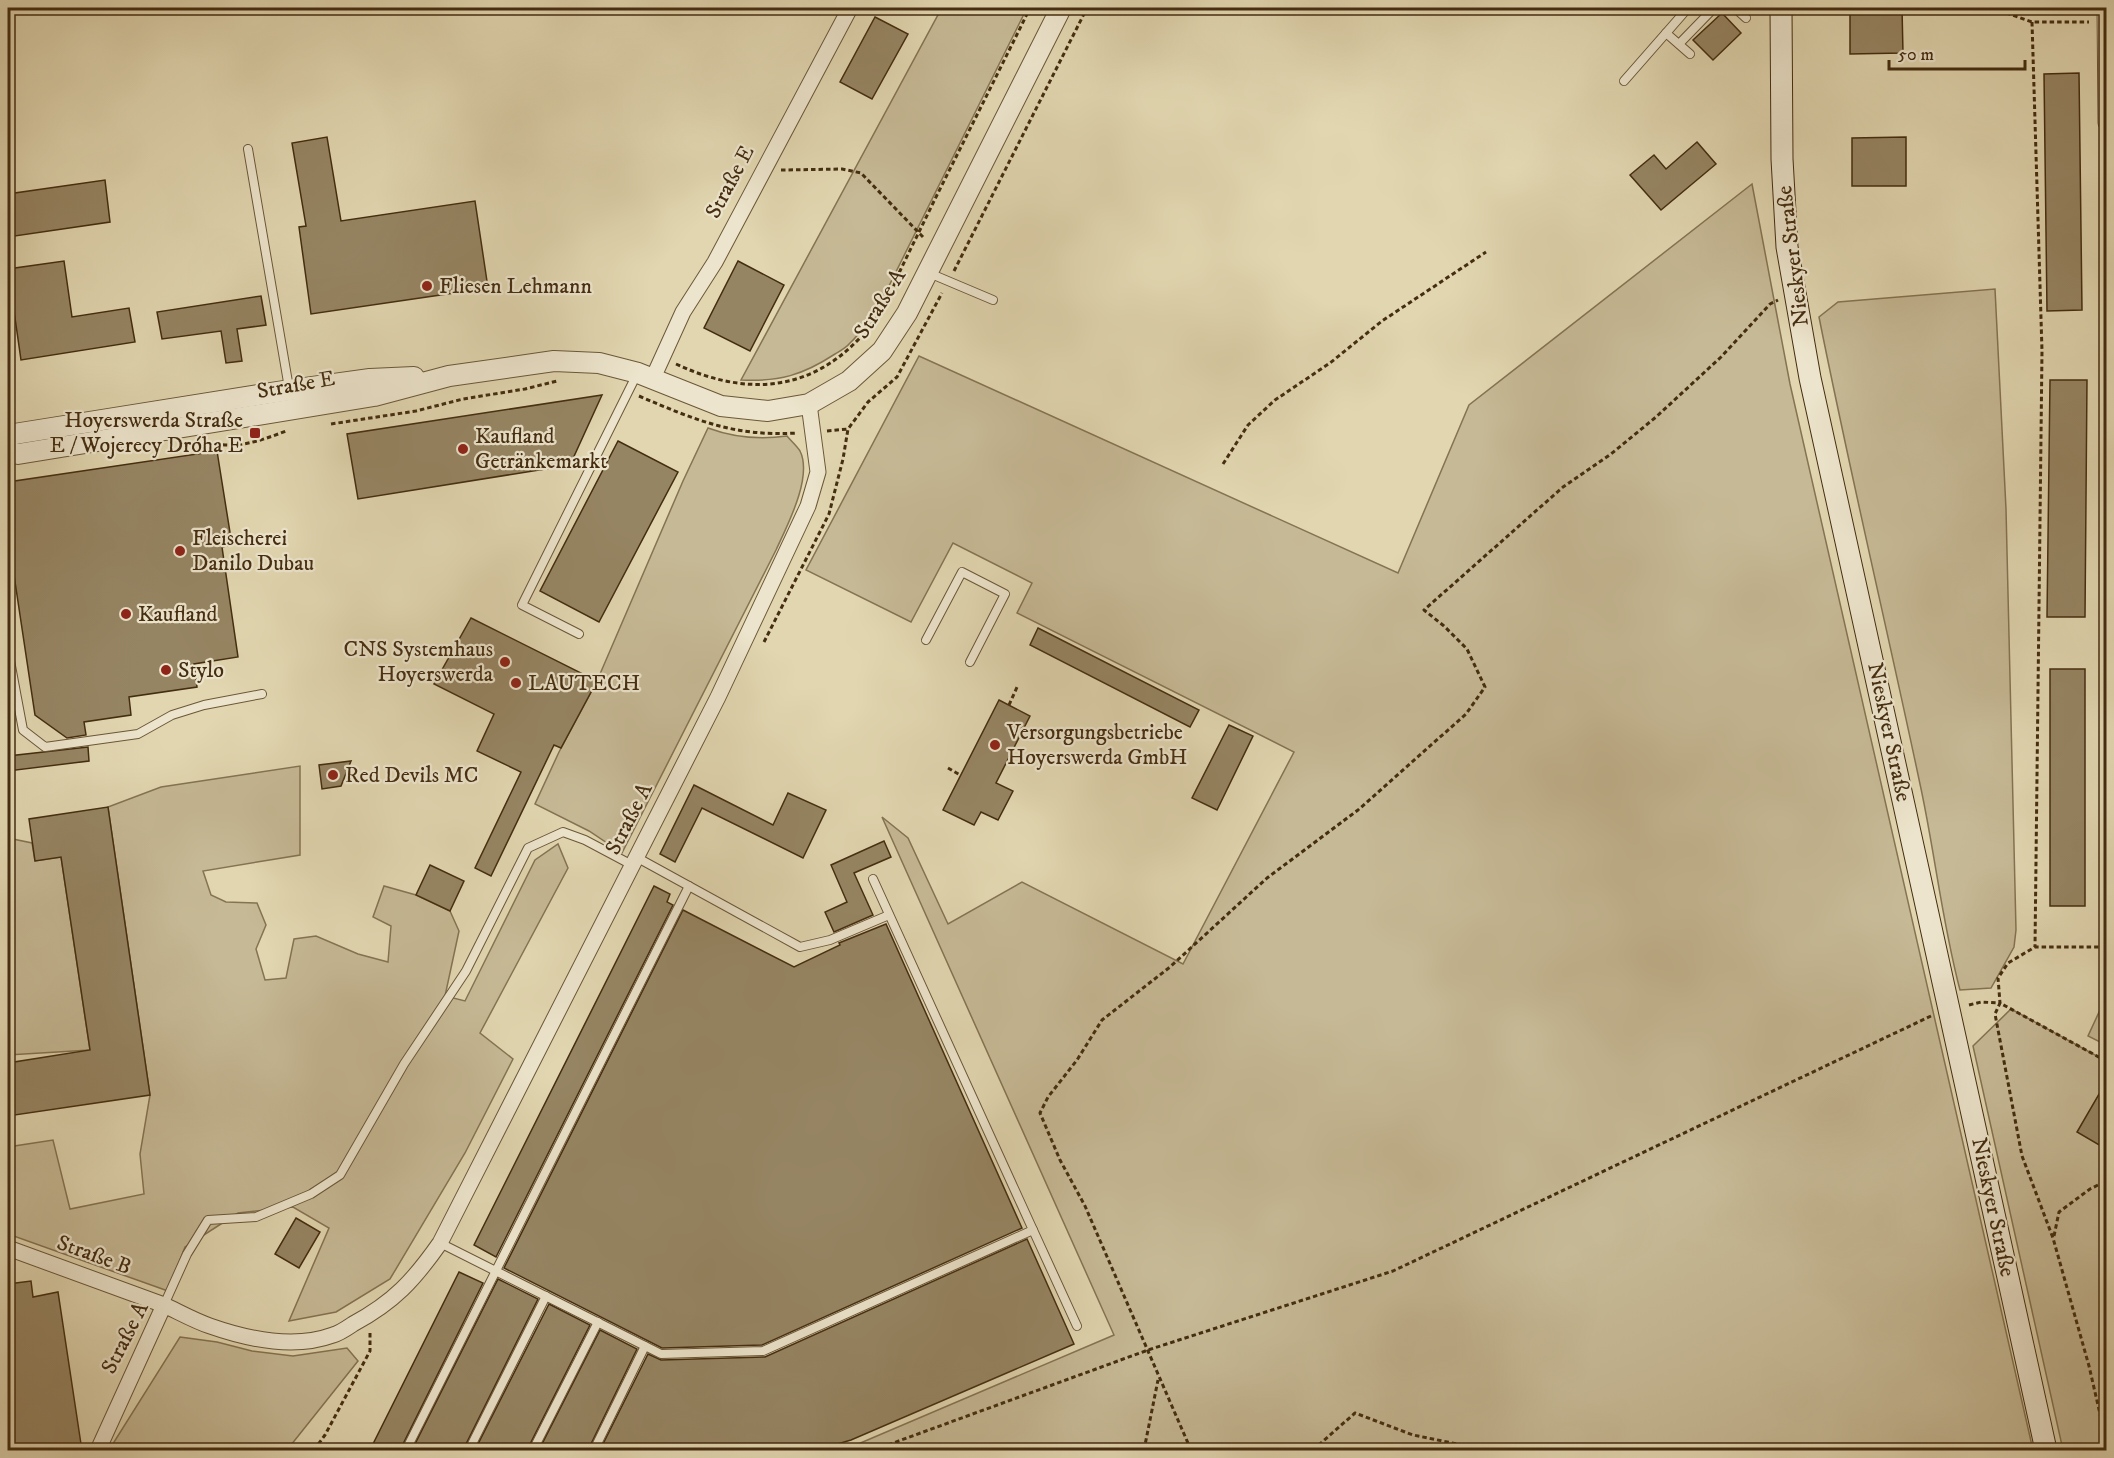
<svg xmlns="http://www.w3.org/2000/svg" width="2114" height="1458" font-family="'IM FELL DW Pica',serif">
	<rect width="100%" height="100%" fill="#e1d6b0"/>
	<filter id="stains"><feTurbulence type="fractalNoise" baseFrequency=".00333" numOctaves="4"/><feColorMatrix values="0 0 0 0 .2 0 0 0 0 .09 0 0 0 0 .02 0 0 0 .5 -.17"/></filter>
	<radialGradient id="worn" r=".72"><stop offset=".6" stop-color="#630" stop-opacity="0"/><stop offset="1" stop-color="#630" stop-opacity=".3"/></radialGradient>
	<g fill="#c6b995" stroke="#857352" stroke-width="1.5">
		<path d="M933 8H1027L877 310C868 321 860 334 850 343 846 348 840 351 835 354 803 375 779 382 741 380L940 11Z"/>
		<path d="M1752 184 1790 384 2033 1450H844L1114 1335 882 817 908 838 948 924 1022 882 1183 964 1294 752 1017 613 1032 583 953 543 911 622 806 570 919 356 1398 573 1469 405Z"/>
		<path d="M1995 289 2006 509 2016 930 2014 947 1991 988 1960 990C1942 922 1935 853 1920 784 1887 628 1850 473 1819 317L1838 302Z"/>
		<path d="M708 428C735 438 759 440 787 436 791 441 797 446 800 451 813 477 787 526 776 550L622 853 589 831 535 804 559 752 597 681 683 481Z"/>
		<path d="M300 766V855L203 871 211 895 226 902 257 903 266 925 256 949 265 980 286 978 294 939 316 936 358 954 388 962 391 926 373 917 384 886 416 895 450 911 459 931 445 996 465 1001 535 860 558 844 568 868 480 1033 513 1059 465 1153 390 1279 336 1312 289 1321 329 1228 293 1207 238 1213 185 1247 168 1291 8 1234V1147L53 1140 70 1209 144 1194 140 1154 150 1095 108 807 161 787Z"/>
		<path d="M8 838 32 843 35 861 61 857 90 1050 8 1055Z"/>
		<path d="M2106 1002V1045L2088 1036 2100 1010Z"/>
		<path d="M2011 1009 2106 1061V1450H2063L1973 1046Z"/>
		<path d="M180 1337 217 1342 252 1351 293 1356 347 1348 358 1361 287 1450H109Z"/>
	</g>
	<g fill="#968563" stroke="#442d10" stroke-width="1.5">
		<path d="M1850 8H1902L1903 53 1850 54Z"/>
		<path d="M1722 13 1741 33 1713 60 1693 40Z"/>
		<path d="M875 17 908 34 872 99 840 82Z"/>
		<path d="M2079 73 2082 310 2047 311 2044 74Z"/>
		<path d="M327 137 341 221 475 201 488 288 311 314 299 227 306 226 292 143Z"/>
		<path d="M1906 137V186H1852V138Z"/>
		<path d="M1697 142 1716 164 1661 210 1630 175 1654 155 1666 169Z"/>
		<path d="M105 180 110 222 8 237V194Z"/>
		<path d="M64 261 72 317 129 308 135 342 21 360 8 269Z"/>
		<path d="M738 261 784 285 750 351 704 328Z"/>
		<path d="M261 296 266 325 237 329 242 361 226 363 221 331 162 339 157 312Z"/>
		<path d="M2050 380H2087L2085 617H2047Z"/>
		<path d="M602 395 570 465 358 499 347 434Z"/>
		<path d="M618 441 678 472 599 622 540 591Z"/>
		<path d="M217 451 232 545 222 547 238 657 194 664 197 687 129 697 131 715 84 722 86 735 67 738 35 715 8 535V482Z"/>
		<path d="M471 618 597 681 561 748 554 745 491 876 475 868 521 772 477 751 494 714 434 684Z"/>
		<path d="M1038 628 1199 710 1190 727 1030 645Z"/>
		<rect x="2050" y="669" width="35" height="237"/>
		<path d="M999 700 1030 716 996 783 1013 791 998 820 981 812 974 825 943 810Z"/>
		<path d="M1229 725 1253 736 1217 810 1192 798Z"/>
		<path d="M88 747 89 761 8 771V756Z"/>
		<path d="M351 761 341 786 322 789 319 765Z"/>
		<path d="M694 785 773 825 788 793 826 810 803 858 702 808 675 862 660 854Z"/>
		<path d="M108 807 150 1095 8 1116V1063L90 1050 61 857 35 861 29 819Z"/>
		<path d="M884 841 891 857 854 873 873 915 834 932 825 912 847 902 831 865Z"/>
		<path d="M430 865 464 881 450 911 416 895Z"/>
		<path d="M654 886 670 894 667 902 673 905 496 1257 474 1245Z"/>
		<path d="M683 910 794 967 840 945 839 943 886 924 1022 1228 762 1345 662 1348 504 1268Z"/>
		<path d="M2106 1082V1149L2077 1132Z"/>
		<path d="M296 1218 320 1232 299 1268 275 1254Z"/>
		<path d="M1027 1239 1074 1344 851 1440 817 1450H600L648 1354 661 1360 765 1357Z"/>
		<path d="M459 1272 483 1283 400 1450H370Z"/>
		<path d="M498 1279 538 1299 463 1450H412Z"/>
		<path d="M31 1281 33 1297 58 1292 81 1444 37 1450H8V1284Z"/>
		<path d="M549 1304 590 1325 527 1450H475Z"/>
		<path d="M600 1330 637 1349 588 1450H539Z"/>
	</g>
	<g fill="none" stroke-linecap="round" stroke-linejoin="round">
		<defs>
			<g id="service">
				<path d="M1735 8 1746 18"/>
				<path d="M1666 33 1690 54"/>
				<path d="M1679 44 1714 8"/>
				<path d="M1624 81 1688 8"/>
				<path d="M248 149 289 388"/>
				<path d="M929 273 993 300"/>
				<path d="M579 634 522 605 637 374"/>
				<path d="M926 640 962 572 1005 594 970 662"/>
				<path d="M8 650 23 730 45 747 138 734 172 715 204 705 262 694"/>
				<path d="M636 857 800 947 830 940 889 915"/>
				<path d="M1033 1230 1077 1326"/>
				<path d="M440 1243 661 1354 763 1351 1033 1230 873 879"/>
				<path d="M164 1305 187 1254 208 1220 256 1217 311 1194 340 1175 404 1064 466 971 528 848 563 832 585 840 632 865"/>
				<path d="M406 1450 689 886"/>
				<path d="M469 1450 546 1296"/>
				<path d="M533 1450 598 1322"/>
				<path d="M594 1450 645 1346"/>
			</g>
			<g id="minor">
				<path d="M2105 8 2106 123"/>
				<path d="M653 378 683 312 715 262 850 8"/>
				<path d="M8 1248 164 1305"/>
				<path d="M98 1450 164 1305C179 1312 195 1321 210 1326 247 1339 295 1349 333 1335 340 1333 347 1328 353 1324 394 1302 414 1280 440 1243L718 697 808 506 818 472 809 404"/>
			</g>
			<g id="tertiary">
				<path d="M8 435 290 390 370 379 414 377"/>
				<path d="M8 451 18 454 374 396 449 376 554 361 599 363 638 373 721 406 768 411 809 404 849 381 882 351 907 313 1061 8"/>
			</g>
			<path id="secondary" d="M1781 8 1782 159 1787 247 1810 378 2046 1450"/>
		</defs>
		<use href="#service" stroke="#6b5738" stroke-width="10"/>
		<use href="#minor" stroke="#6b5738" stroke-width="17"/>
		<use href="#tertiary" stroke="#6b5738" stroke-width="22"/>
		<use href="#secondary" stroke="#442d10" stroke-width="23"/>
		<g stroke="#442d10" stroke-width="3" stroke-dasharray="4.5 3" stroke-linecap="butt">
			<path d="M1992 8 2032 22H2089"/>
			<path d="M2032 22 2042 351 2035 947"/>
			<path d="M781 170 842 169 861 173 924 238"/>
			<path d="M954 271 1087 8"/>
			<path d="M676 364C759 403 830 387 882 310 889 299 894 285 899 273 911 248 923 224 935 199 967 135 999 71 1030 8"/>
			<path d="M639 396C695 420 735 437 797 433"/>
			<path d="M331 424 416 411 463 399 525 389 557 381"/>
			<path d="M827 431 848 429"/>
			<path d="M208 442C235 450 260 441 286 431"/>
			<path d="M1223 464 1248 425 1275 400 1330 363 1382 321 1486 252"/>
			<path d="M764 642 829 514 843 459 848 429 868 402 897 377 942 293"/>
			<path d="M1009 705 1018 685"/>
			<path d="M948 768 960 775"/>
			<path d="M1969 1005 1981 1002 2000 1003 1998 978 2008 963 2035 947H2106"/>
			<path d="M2106 1061 2000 1003 1995 1014 2022 1156 2053 1238 2089 1366 2106 1440"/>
			<path d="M2054 1236 2059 1212 2090 1189 2106 1181"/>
			<path d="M314 1450 325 1435 370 1351V1332"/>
			<path d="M874 1450 1148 1350 1393 1271 1931 1016"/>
			<path d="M1144 1450 1158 1380"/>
			<path d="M1191 1450 1085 1206 1060 1160 1040 1113 1048 1097 1077 1060 1102 1020 1170 967 1267 878 1358 810 1466 714 1485 687 1467 649 1444 626 1424 610 1563 487 1611 454 1656 417 1721 357 1770 304 1778 300"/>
			<path d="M1313 1450 1355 1413 1413 1435 1487 1450"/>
		</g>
		<use href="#service" stroke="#ece4cc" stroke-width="8"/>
		<use href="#minor" stroke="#ece4cc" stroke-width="15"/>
		<use href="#tertiary" stroke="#ece4cc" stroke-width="20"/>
		<use href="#secondary" stroke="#ece4cc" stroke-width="21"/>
	</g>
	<g fill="#8f2418" stroke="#ece4cc" stroke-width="2">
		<circle cx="427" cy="286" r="6"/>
		<rect x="249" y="427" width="12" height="12" rx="3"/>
		<circle cx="463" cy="449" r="6"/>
		<circle cx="180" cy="551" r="6"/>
		<circle cx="126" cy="614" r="6"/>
		<circle cx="505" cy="662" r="6"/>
		<circle cx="166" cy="670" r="6"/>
		<circle cx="516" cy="683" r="6"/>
		<circle cx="995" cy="745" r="6"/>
		<circle cx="333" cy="775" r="6"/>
	</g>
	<g text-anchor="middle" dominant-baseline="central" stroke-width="4.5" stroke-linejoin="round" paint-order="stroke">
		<g font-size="22" fill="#442d10" stroke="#ece4cc">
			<text transform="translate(730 182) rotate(-62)">Straße E</text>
			<text transform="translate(1793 256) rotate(-97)">Nieskyer Straße</text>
			<text transform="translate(880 304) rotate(-58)">Straße A</text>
			<text transform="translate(296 385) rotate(-10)">Straße E</text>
			<text transform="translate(1889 732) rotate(78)">Nieskyer Straße</text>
			<text transform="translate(629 819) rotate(-63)">Straße A</text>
			<text transform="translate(1993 1207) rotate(78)">Nieskyer Straße</text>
			<text transform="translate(94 1255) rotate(20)">Straße B</text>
			<text transform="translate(125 1338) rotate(-63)">Straße A</text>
		</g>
		<g font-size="22" fill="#442d10" stroke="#ece4cc" text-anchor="start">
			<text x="439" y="286">Fliesen Lehmann</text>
			<text x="243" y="420" text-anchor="end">Hoyerswerda Straße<tspan x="243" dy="25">E / Wojerecy Dróha E</tspan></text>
			<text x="475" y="436">Kaufland<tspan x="475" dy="25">Getränkemarkt</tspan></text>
			<text x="192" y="538">Fleischerei<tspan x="192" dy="25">Danilo Dubau</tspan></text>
			<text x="138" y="614">Kaufland</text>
			<text x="493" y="649" text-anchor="end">CNS Systemhaus<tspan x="493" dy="25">Hoyerswerda</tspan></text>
			<text x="178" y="670">Stylo</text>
			<text x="528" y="683">LAUTECH</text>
			<text x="1007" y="732">Versorgungsbetriebe<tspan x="1007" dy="25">Hoyerswerda GmbH</tspan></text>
			<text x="345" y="775">Red Devils MC</text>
		</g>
	</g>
	<rect width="2114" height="1458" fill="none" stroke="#e1d6b0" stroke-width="30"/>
	<rect x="9" y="9" width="2096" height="1440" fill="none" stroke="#442d10" stroke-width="3"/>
	<rect x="15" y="15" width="2084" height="1428" fill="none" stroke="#442d10" stroke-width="1.5"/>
	<path d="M1889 60v9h136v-9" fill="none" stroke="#442d10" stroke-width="3"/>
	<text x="1898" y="60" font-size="18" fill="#442d10" stroke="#ece4cc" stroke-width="4.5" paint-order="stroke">50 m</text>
	<rect width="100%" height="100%" filter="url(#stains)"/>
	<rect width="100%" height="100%" fill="url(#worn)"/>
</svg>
